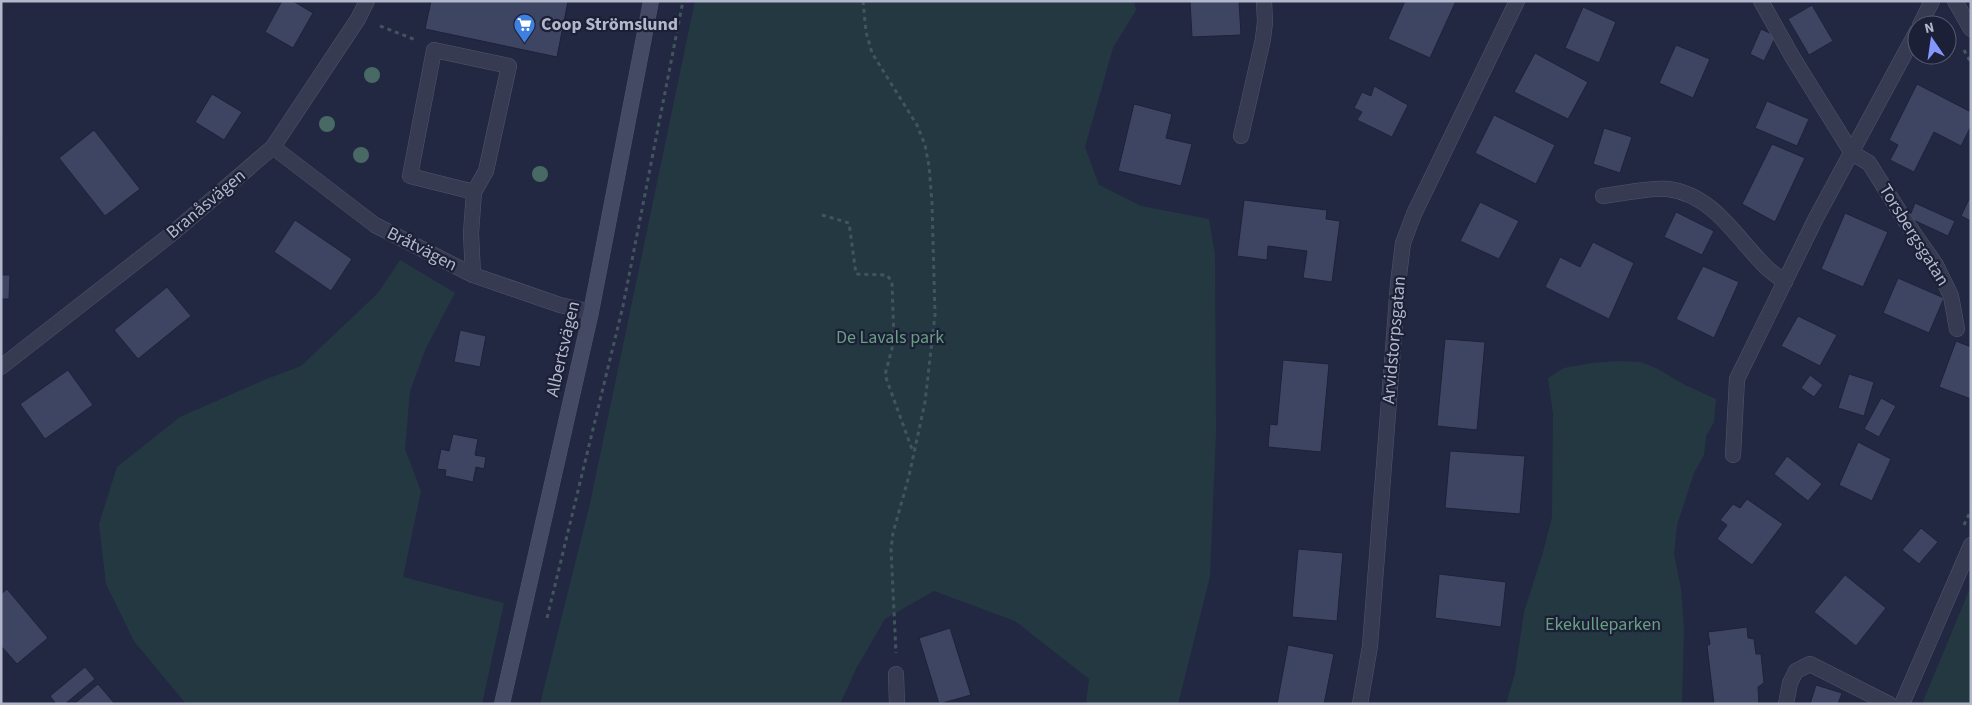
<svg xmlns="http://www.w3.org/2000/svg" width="1972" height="705" font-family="'Source Sans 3',sans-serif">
	<rect width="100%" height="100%" fill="#222841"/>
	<g fill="#243842">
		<path d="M695 1H1134L1136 10 1113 48 1085 147 1099 185 1141 206 1209 219 1215 255 1216 434 1210 576 1178 704H1086L1089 679 1015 621 934 591 885 619 857 667 840 704H540L589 508Z"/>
		<path d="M400 260 455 293 426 348 410 391 405 449 421 491 403 577 504 603 482 704H186L134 641 106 584 99 524 117 467 180 417 264 380 301 366 378 293Z"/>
		<path d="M1620 361 1641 362 1658 369 1685 385 1716 399 1714 422 1706 436 1704 455 1694 473 1677 525 1674 554 1681 589 1684 628 1682 704H1506L1515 673 1524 612 1542 556 1552 517 1553 414 1548 378 1564 368 1592 363Z"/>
		<path d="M1971 586V704H1922Z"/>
	</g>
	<g fill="#3e4562" stroke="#1d2238">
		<path d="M282 1H293L313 13 293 48 265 32Z"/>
		<path d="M431 1H568L557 57 425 29Z"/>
		<path d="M1190 1H1239L1241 35 1192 37Z"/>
		<path d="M1405 1H1456L1430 58 1388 39Z"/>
		<path d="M1812 5 1833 41 1809 55 1788 19Z"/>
		<path d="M1583 7 1616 22 1599 63 1565 48Z"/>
		<path d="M1761 29 1776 36 1764 61 1750 54Z"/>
		<path d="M1676 45 1710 59 1693 98 1659 83Z"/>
		<path d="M1535 53 1588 82 1568 119 1514 92Z"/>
		<path d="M1917 84 1971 112V126L1961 146 1934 132 1914 172 1890 160 1898 145 1889 140Z"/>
		<path d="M1374 86 1408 105 1392 137 1357 120 1362 112 1354 108 1362 92 1371 96Z"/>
		<path d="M212 94 242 112 224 140 195 122Z"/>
		<path d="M1767 101 1809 119 1797 146 1755 128Z"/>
		<path d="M1134 104 1172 114 1166 138 1192 144 1181 186 1118 171Z"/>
		<path d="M1494 115 1555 145 1536 184 1475 153Z"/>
		<path d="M1604 128 1632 137 1620 173 1593 164Z"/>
		<path d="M94 130 140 189 105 216 59 158Z"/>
		<path d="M1 134H2L3 167H1Z"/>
		<path d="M1772 144 1805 158 1775 222 1742 204Z"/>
		<path d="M1971 195V221L1961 216Z"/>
		<path d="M1244 200 1327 210 1326 219 1340 221 1332 282 1303 278 1307 251 1268 246 1267 260 1237 256Z"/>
		<path d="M1480 202 1519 221 1499 259 1460 241Z"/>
		<path d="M1915 203 1955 221 1948 236 1909 218Z"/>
		<path d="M1676 212 1714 231 1702 255 1664 237Z"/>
		<path d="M1845 213 1888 232 1863 287 1821 269Z"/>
		<path d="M295 220 352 259 331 291 274 252Z"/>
		<path d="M1593 242 1634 263 1609 319 1545 287 1560 257 1580 267Z"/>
		<path d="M1703 266 1739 282 1714 338 1676 319Z"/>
		<path d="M1 275H10L9 299H1Z"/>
		<path d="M1898 278 1944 298 1929 333 1883 313Z"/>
		<path d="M167 287 191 316 138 359 114 330Z"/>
		<path d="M1798 316 1837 335 1820 366 1781 346Z"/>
		<path d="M460 330 486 336 480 367 454 362Z"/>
		<path d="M1445 339 1485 342 1477 430 1437 426Z"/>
		<path d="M1956 341 1971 347V399L1939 387Z"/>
		<path d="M1283 360 1329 364 1321 452 1268 447 1270 424 1277 425Z"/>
		<path d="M68 370 93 405 45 439 20 404Z"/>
		<path d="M1849 374 1874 382 1864 416 1838 408Z"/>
		<path d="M1810 375 1823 385 1814 397 1801 388Z"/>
		<path d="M1881 398 1896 406 1879 437 1864 429Z"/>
		<path d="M453 434 478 439 475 455 486 457 484 469 476 467 473 482 445 476 446 470 437 469 441 449 449 451Z"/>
		<path d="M1858 442 1891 459 1872 501 1839 485Z"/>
		<path d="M1450 451 1525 456 1520 514 1445 508Z"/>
		<path d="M1787 456 1822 484 1808 501 1774 474Z"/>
		<path d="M1747 499 1783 524 1752 565 1717 539 1727 525 1720 520 1733 504 1740 508Z"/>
		<path d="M1921 528 1938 542 1919 564 1902 550Z"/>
		<path d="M1298 549 1343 553 1337 621 1292 617Z"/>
		<path d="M1439 574 1506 582 1501 627 1435 618Z"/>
		<path d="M1845 575 1886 608 1856 646 1814 612Z"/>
		<path d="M7 589 48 638 17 664 1 646V594Z"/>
		<path d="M1747 627 1748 638 1754 639 1756 654H1761L1764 683 1758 687 1759 704H1714L1707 646 1710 644 1708 632Z"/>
		<path d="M950 628 971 695 939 704 919 638Z"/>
		<path d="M1288 645 1334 654 1324 704H1277Z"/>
		<path d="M85 667 95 679 65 704H56L50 696Z"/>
		<path d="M98 684 115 704H74Z"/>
		<path d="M1816 685 1842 693 1838 704H1810Z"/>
	</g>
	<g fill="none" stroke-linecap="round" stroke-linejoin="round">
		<defs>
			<g id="lane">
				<path d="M1603 196C1621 194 1651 187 1668 189 1714 195 1736 238 1767 268 1772 273 1779 277 1785 282"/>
				<path d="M473 275 471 233 474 192 410 176 434 50 509 66 486 171 474 192"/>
				<path d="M1786 704 1790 683 1796 671 1810 664 1889 704"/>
			</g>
			<g id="street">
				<path d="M1761 1 1793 58 1852 153 1869 163 1906 222 1936 265 1951 296 1957 329"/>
				<path d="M1955 1 1971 29"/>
				<path d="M1920 25 1932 1"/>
				<path d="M1241 136 1263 39 1265 22 1264 1"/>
				<path d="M273 147 375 225 473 275 560 305 591 312"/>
				<path d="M1 367 174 232 273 147 358 19 367 1"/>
				<path d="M1733 455 1737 379 1816 218 1917 31"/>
				<path d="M896 674 897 704"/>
				<path d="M1360 704 1370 646 1398 284 1403 243 1414 214 1517 1"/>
				<path d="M1902 704 1971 545"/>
			</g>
			<path id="secondary" d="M502 704 591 312 651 1"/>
		</defs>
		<use href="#lane" stroke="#51566c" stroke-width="16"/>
		<use href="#street" stroke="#51566c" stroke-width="16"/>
		<use href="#secondary" stroke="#51566c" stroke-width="16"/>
		<g stroke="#42555f" stroke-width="3" stroke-dasharray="4 4" stroke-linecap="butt">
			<path d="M863 1 866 32 872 53 917 125 925 145 929 166 932 203 935 315 925 402 909 476 893 533 891 549 896 653"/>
			<path d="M380 26 416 40"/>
			<path d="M1964 50 1971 63"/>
			<path d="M822 215 849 223 856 274 887 275 892 282 894 341 885 375 913 452"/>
			<path d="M1964 525 1971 510"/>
			<path d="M547 618 623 306 683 1"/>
		</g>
		<use href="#lane" stroke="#373b51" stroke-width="15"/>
		<use href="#street" stroke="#373b51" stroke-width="15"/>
		<use href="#secondary" stroke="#444964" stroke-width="15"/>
	</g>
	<g fill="#486964">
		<circle cx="372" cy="75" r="8"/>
		<circle cx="327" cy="124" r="8"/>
		<circle cx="361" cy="155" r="8"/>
		<circle cx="540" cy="174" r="8"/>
	</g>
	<defs>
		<symbol id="supermarket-pin" viewBox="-11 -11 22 30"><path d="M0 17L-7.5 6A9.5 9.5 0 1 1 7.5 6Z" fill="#3f7fe0" stroke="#1b2036"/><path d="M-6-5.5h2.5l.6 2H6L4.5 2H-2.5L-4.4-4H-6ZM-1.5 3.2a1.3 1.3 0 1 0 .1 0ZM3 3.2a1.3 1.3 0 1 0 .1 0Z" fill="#fff"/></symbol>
	</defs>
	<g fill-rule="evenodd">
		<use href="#supermarket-pin" x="512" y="12" width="25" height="34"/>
	</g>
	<g text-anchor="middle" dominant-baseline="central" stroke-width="4.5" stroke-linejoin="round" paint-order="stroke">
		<g font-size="18" font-weight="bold" fill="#b3b7cc" stroke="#1b2036" text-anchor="start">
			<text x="541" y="24">Coop Strömslund</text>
		</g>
		<g font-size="18" fill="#b3b7cc" stroke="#1b2036">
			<text transform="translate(206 204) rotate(-40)">Branåsvägen</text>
			<text transform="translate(1914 235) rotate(58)">Torsbergsgatan</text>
			<text transform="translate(422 249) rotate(27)">Bråtvägen</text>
			<text transform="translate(1394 340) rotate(-85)">Arvidstorpsgatan</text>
			<text transform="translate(563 349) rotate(-77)">Albertsvägen</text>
		</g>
		<g font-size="18" fill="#689f81" stroke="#1b2036">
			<text x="890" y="337">De Lavals park</text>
			<text x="1603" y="624">Ekekulleparken</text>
		</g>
	</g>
	<rect width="1972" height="705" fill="none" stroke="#b3b7cc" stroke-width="5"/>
	<g transform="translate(1932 40) rotate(347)"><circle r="24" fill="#1b2036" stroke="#585c72"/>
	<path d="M0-4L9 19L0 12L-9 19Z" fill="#8597ff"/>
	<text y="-8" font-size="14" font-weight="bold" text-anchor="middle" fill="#b3b7cc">N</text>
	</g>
</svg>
